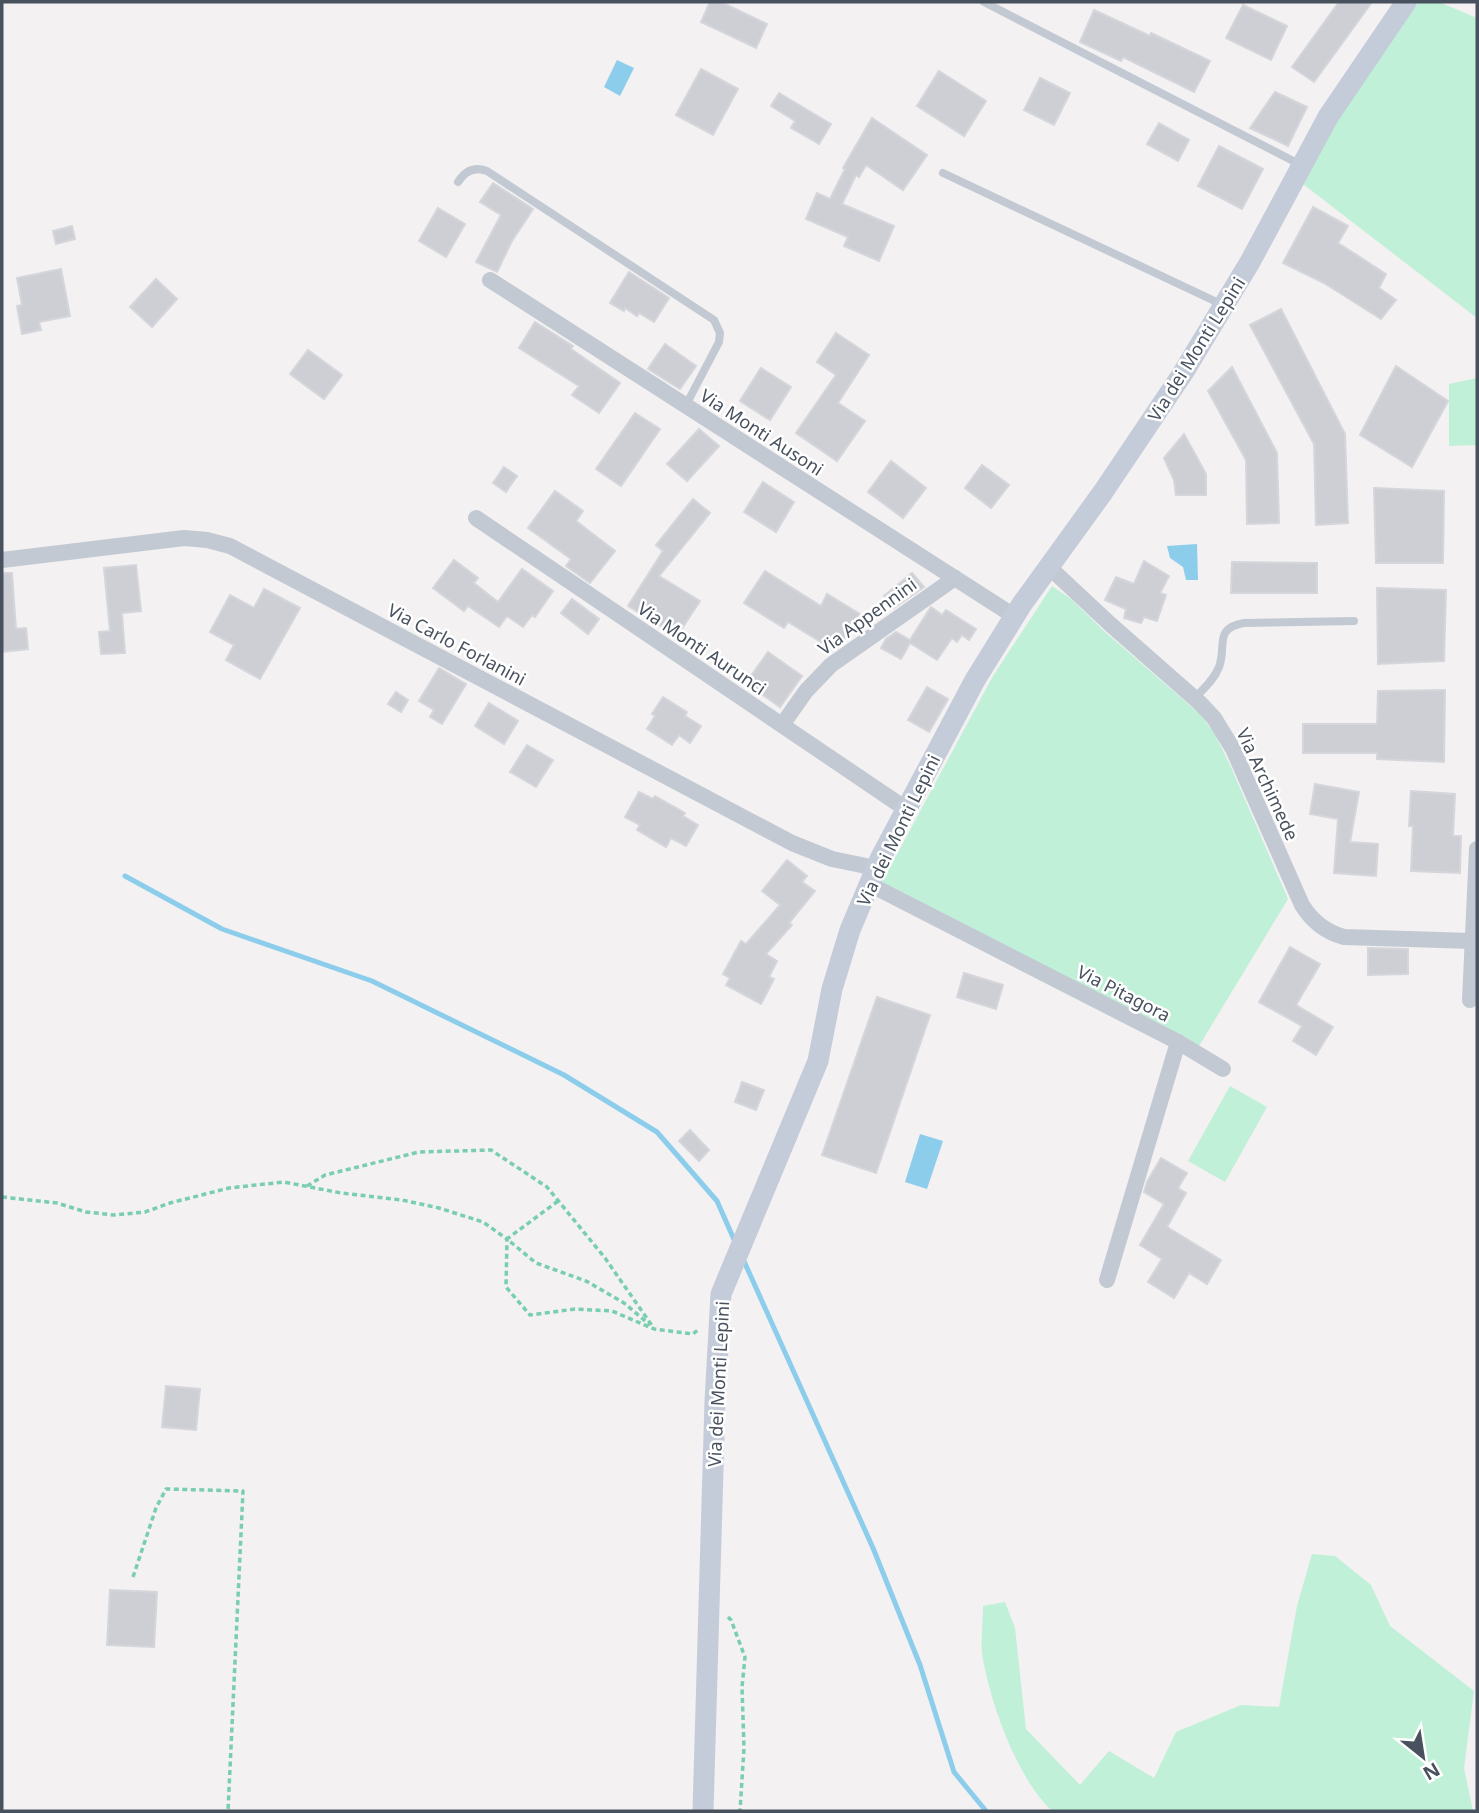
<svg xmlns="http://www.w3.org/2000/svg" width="1479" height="1813" font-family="'Noto Sans',sans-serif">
	<rect width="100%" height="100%" fill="#f3f1f1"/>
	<g fill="#c0f0d8">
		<path d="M1418 2H1439L1477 18V318L1303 184 1326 135Z"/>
		<path d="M1477 378V445L1449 446V384Z"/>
		<path d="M1052 586 1071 599 1105 632 1201 715 1214 733 1230 765 1288 899 1199 1046 882 882 993 676Z"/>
		<path d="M1230 1086 1267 1107 1225 1182 1188 1161Z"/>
		<path d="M1312 1554 1335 1556 1371 1585 1390 1626 1474 1691 1464 1768 1473 1811H1052C1017 1778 992 1707 983 1660 980 1643 983 1623 983 1606L1005 1602 1015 1628 1026 1729 1080 1785 1109 1751 1154 1778 1176 1732 1241 1705 1279 1707 1297 1606Z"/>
	</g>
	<g fill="#8dcdec">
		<path d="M617 60 634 68 620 96 604 87Z"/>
		<path d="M1197 544 1198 580H1186L1183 567 1170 558 1167 546Z"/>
		<path d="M920 1134 943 1141 927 1189 905 1182Z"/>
	</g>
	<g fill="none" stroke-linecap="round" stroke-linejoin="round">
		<g stroke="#8dcdec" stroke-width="5">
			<path d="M125 876 222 929 372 981 564 1075 657 1132 717 1201 736 1244"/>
			<path d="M743 1259 873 1548 920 1665 954 1772 986 1811"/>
		</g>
	</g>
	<g fill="#cdcfd5" stroke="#d5d6dc" stroke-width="2">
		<path d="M710 2H721L767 24 756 48 701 22Z"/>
		<path d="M1339 2H1372L1314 82 1292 67Z"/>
		<path d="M1243 5 1287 26 1271 60 1226 38Z"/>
		<path d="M1094 10 1150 36 1151 33 1210 61 1194 92 1123 57 1121 61 1080 42Z"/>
		<path d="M701 69 738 89 713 135 676 115Z"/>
		<path d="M939 71 986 101 964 136 917 106Z"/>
		<path d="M1040 78 1070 93 1054 125 1024 110Z"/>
		<path d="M1275 92 1307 107 1288 146 1250 128Z"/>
		<path d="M779 93 831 124 819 144 791 128 795 121 771 106Z"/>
		<path d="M872 118 927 155 903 190 866 165 859 177 856 175 842 204 894 226 879 261 844 246 848 237 806 219 817 193 830 199 845 169 843 168Z"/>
		<path d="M1159 123 1189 140 1178 161 1147 144Z"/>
		<path d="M1219 146 1263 169 1242 209 1198 186Z"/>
		<path d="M493 183 533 209 512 241 497 272 476 262 501 215 480 202Z"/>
		<path d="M1313 207 1348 226 1338 243 1386 274 1379 288 1396 300 1381 319 1324 283 1283 263Z"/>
		<path d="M438 208 465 224 446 257 419 241Z"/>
		<path d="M72 226 75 239 56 244 53 231Z"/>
		<path d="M61 269 70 316 39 322 41 330 22 334 17 306 22 305 17 278Z"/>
		<path d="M629 272 669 298 654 322 639 313 637 316 625 308 624 311 610 303Z"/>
		<path d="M156 279 177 299 152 327 130 307Z"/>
		<path d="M1281 309 1345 434 1348 523 1316 525 1314 444 1250 325Z"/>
		<path d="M535 322 573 346 571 349 620 383 599 413 572 395 579 386 519 348Z"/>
		<path d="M836 333 869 355 838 403 865 421 837 461 796 433 836 375 817 362Z"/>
		<path d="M665 344 696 366 680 389 648 369Z"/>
		<path d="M308 350 342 375 324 399 290 374Z"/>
		<path d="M1396 366 1448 401 1412 467 1360 435Z"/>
		<path d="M1232 367 1277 453 1279 523 1247 524 1246 460 1208 391Z"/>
		<path d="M761 368 791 387 770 420 740 401Z"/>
		<path d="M635 413 660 429 621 486 596 469Z"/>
		<path d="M699 429 719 446 687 481 667 464Z"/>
		<path d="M1184 434 1206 474V495H1176L1174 480 1164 458Z"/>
		<path d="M891 461 926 488 903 518 868 492Z"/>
		<path d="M982 465 1009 485 991 508 965 488Z"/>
		<path d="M504 467 517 476 506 492 493 483Z"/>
		<path d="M763 482 794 502 776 532 744 512Z"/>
		<path d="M1374 488 1444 491 1443 563H1376Z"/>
		<path d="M555 491 583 511 576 521 615 551 590 583 566 566 571 559 528 528Z"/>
		<path d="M693 499 710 513 659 576 700 601 677 636 628 606 663 551 656 545Z"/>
		<path d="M454 560 478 578 474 583 498 602 522 569 553 591 535 617 532 615 523 627 507 616 499 627 468 606 464 611 433 588Z"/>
		<path d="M1144 561 1169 576 1160 593 1166 595 1157 621 1144 617 1141 623 1124 618 1126 609 1105 600 1116 577 1134 584Z"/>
		<path d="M1232 562 1317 563V593H1231Z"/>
		<path d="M136 565 141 611 122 613 125 653 101 654 99 632 110 631 104 568Z"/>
		<path d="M765 571 821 606 827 594 860 614 841 645 834 650 788 622 784 628 744 603Z"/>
		<path d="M2 573H12L16 629 26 628 28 649 2 652Z"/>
		<path d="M912 573 924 587 894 608 884 596Z"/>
		<path d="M1377 588 1446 590 1444 661 1378 664Z"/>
		<path d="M264 589 300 608 260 679 226 660 234 645 210 632 230 595 254 608Z"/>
		<path d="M572 599 599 619 588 634 561 613Z"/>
		<path d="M931 607 942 615 946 610 976 629 969 640 962 635 957 642 952 638 937 660 910 643 901 659 881 648 886 639 896 632 910 640Z"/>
		<path d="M768 652 802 676 780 707 746 683Z"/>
		<path d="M439 668 466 684 442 724 430 717 434 710 419 701Z"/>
		<path d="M927 687 948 699 929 732 908 720Z"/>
		<path d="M1445 690 1444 762 1377 759V753H1303V724H1377L1378 691Z"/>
		<path d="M396 692 408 700 401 712 388 704Z"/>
		<path d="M663 697 687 712 685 716 701 726 690 743 679 735 672 745 647 729 655 716 652 714Z"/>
		<path d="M489 703 518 721 504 744 475 726Z"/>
		<path d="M527 745 553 760 536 787 510 772Z"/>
		<path d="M1315 784 1359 792 1350 842 1378 844 1376 876 1334 873 1338 819 1310 814Z"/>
		<path d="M1411 791 1455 794 1453 836H1461L1460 873 1411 871 1413 826H1409Z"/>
		<path d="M639 792 653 799 655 796 685 813 683 816 698 825 686 846 671 838 666 847 637 830 640 825 625 817Z"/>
		<path d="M787 860 807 876 802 882 815 891 789 923 792 925 766 954 777 961 769 977 774 979 761 1004 726 985 730 978 723 974 741 941 746 944 780 905 762 891Z"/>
		<path d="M1290 947 1320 964 1296 1005 1333 1027 1316 1055 1293 1041 1302 1026 1259 1002Z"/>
		<path d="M1368 948 1408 949V974L1368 975Z"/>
		<path d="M964 973 1003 985 996 1009 957 997Z"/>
		<path d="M877 997 930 1015 876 1173 822 1155Z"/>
		<path d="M742 1082 764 1090 756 1110 735 1102Z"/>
		<path d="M690 1130 709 1150 699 1161 679 1141Z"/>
		<path d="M1161 1158 1187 1173 1178 1188 1186 1193 1167 1227 1221 1260 1207 1284 1189 1273 1174 1298 1148 1282 1162 1259 1140 1245 1164 1204 1144 1192 1147 1182Z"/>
		<path d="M166 1386 200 1389 196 1430 162 1427Z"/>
		<path d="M110 1590 157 1592 154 1647 107 1645Z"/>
	</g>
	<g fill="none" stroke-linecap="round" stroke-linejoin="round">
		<g stroke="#78ceae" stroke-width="3.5" stroke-dasharray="5 3.5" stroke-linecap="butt">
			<path d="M307 1186 325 1175 419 1152 491 1150 547 1187 605 1258 653 1327"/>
			<path d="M2 1197 57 1203 86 1212 114 1215 145 1212 170 1203 229 1188 284 1182 341 1193 402 1200 439 1208 483 1222 507 1239 506 1287 530 1315 575 1309 612 1311 654 1329 693 1334 699 1329"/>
			<path d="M558 1201 507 1239 536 1263 586 1281 624 1303 650 1325"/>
			<path d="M133 1577 156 1508 166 1489 243 1491 228 1811"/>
			<path d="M728 1617 731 1620 745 1657 742 1687 744 1748 740 1811"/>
		</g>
		<g stroke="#c2c9d2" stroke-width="8">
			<path d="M984 2 1301 165"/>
			<path d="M943 173 1221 304"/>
			<path d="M458 182C465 171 474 166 487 171L714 320 720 333 719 342 686 405"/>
			<path d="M1195 698C1204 688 1214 680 1219 667 1227 647 1213 628 1244 623L1354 621"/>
		</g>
		<g stroke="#c2c9d2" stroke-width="16">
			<path d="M490 280 1014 616"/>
			<path d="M476 518 906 809"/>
			<path d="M2 560 184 538 207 540 230 546 792 843 832 859 876 868"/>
			<path d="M1049 567 1110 624 1200 703 1214 718 1233 749 1302 905C1312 921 1325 932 1344 937L1472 941"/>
			<path d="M782 725 806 691 831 665 955 578"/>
			<path d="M869 884 1178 1042 1107 1280"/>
			<path d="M1470 1000 1477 849"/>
			<path d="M1178 1042 1223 1069"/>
		</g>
		<path stroke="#c4cbd9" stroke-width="21" d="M703 1811 715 1401 721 1294 818 1061 832 989 850 930 880 859 975 680 1022 604 1103 492 1183 373 1250 262 1328 117 1406 2"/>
	</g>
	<g text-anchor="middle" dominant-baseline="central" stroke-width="5" stroke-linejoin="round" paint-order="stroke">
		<g font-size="18" fill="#48515e" stroke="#fff">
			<text transform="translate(1196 349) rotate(-58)">Via dei Monti Lepini</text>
			<text transform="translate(762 432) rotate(33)">Via Monti Ausoni</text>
			<text transform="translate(867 616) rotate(-36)">Via Appennini</text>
			<text transform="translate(457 644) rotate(28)">Via Carlo Forlanini</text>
			<text transform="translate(702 648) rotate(34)">Via Monti Aurunci</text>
			<text transform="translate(1268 784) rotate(65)">Via Archimede</text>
			<text transform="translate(898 830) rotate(-64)">Via dei Monti Lepini</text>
			<text transform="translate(1124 993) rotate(27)">Via Pitagora</text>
			<text transform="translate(718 1384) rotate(-87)">Via dei Monti Lepini</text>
		</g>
	</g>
	<rect width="1479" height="1813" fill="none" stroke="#48515e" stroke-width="7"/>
	<g transform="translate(1423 1757) rotate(150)" stroke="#ffffff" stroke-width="5" paint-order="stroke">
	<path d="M0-5L12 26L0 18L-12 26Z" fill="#48515e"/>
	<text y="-10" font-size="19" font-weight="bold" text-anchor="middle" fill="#48515e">N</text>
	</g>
</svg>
